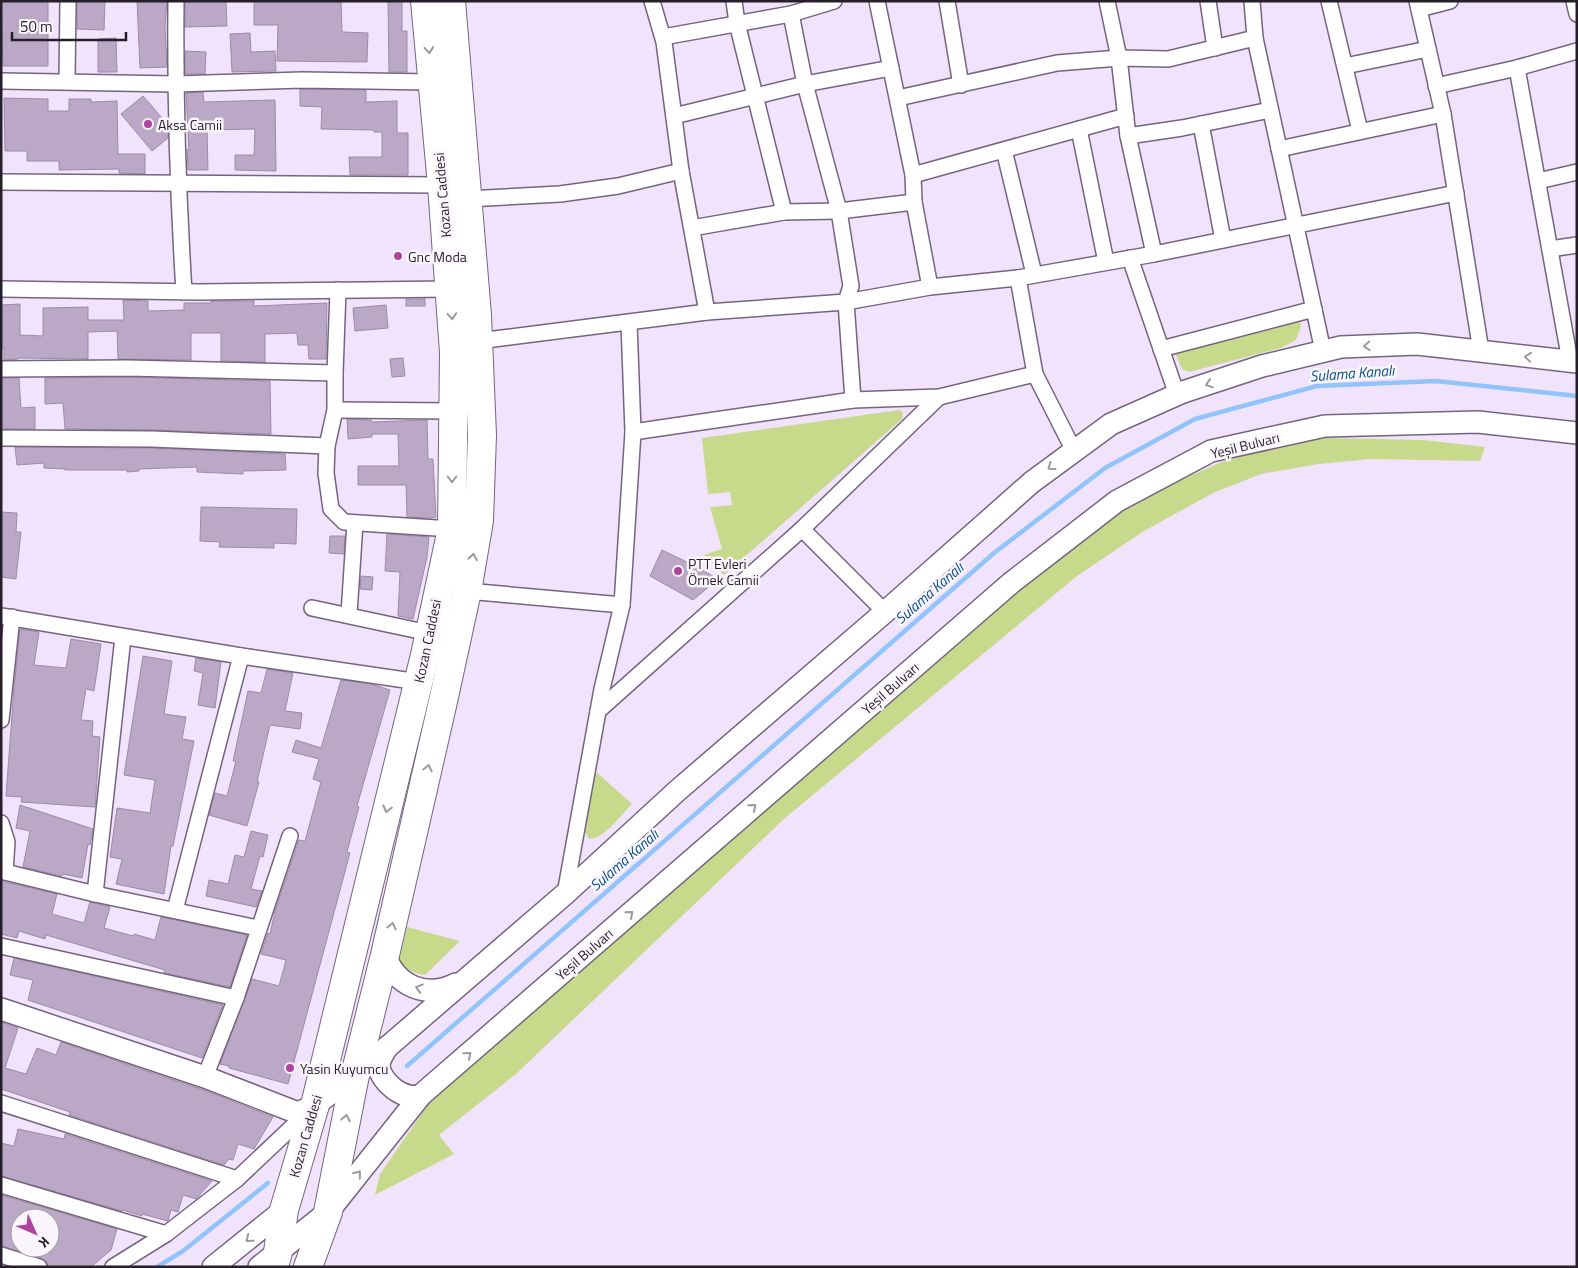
<svg xmlns="http://www.w3.org/2000/svg" width="1578" height="1268" font-family="'Titillium Web',sans-serif">
	<rect width="100%" height="100%" fill="#f2e3fc"/>
	<g fill="#c7da8c">
		<path d="M1300 319 1301 327 1296 340 1281 348 1189 372 1182 369 1172 346Z"/>
		<path d="M899 410 903 412 902 419 724 575 704 555 722 549 710 507 732 505 730 492 708 494 702 438Z"/>
		<path d="M1324 438 1423 440 1485 447 1480 461 1371 459 1319 464 1261 474 1213 493 1144 531 1077 576 785 818 516 1074 439 1135 454 1154 375 1195 380 1174 434 1096 1025 582 1114 515 1154 492 1219 463 1283 444Z"/>
		<path d="M593 769 632 804C623 813 602 841 589 839L584 830Z"/>
		<path d="M407 927 460 941 425 975C415 974 403 969 399 960Z"/>
	</g>
	<g fill="none" stroke-linecap="round" stroke-linejoin="round">
		<g stroke="#91c4fa" stroke-width="4.5">
			<path d="M407 1066 994 553 1105 468 1195 419 1317 386 1436 381 1577 396"/>
			<path d="M157 1267 183 1251 268 1183"/>
		</g>
	</g>
	<g fill="#bba8c6" stroke="#9c8aa7" fill-rule="evenodd">
		<path d="M1 1H48V66H3Z"/>
		<path d="M77 1H105L104 30 77 29Z"/>
		<path d="M137 1H167L165 27 167 67 140 68Z"/>
		<path d="M185 1H226L227 26 185 27Z"/>
		<path d="M254 1H341L342 32 368 33 367 62 277 61 278 25H254Z"/>
		<path d="M388 1H402V31H407V72H389Z"/>
		<path d="M250 33 251 52 275 51 276 71 232 72 230 34Z"/>
		<path d="M116 38 117 72H98V39Z"/>
		<path d="M185 51 206 52 205 74H185Z"/>
		<path d="M300 89 366 90V102L397 101V133H408V175H350L349 157H382V132H374V130L321 129 322 107 300 106Z"/>
		<path d="M203 92 204 102 275 100 276 171 235 170V155H254L255 129 207 130 208 170H188L187 149 189 151 186 93Z"/>
		<path d="M143 96 168 125V138L152 151 121 114Z"/>
		<path d="M4 98 48 99V111H69V99H91V102L117 101 118 154H145V174L119 173V169L59 170V161H27V151H5Z"/>
		<rect x="406" y="299" width="19" height="7"/>
		<path d="M123 300 148 301V311L184 310V303H211V301H254V306L327 303 326 359H309L308 345H298L297 333 265 334V362L221 361V333H191V360L118 359 117 331 88 332V359L18 358V359L4 360V348H1V305L20 304V335L43 336V308L88 307V320H124Z"/>
		<path d="M386 305 388 328 355 331 353 308Z"/>
		<path d="M403 358 405 376 392 377 390 359Z"/>
		<path d="M127 377 270 381 271 434 152 430 65 429 63 403 45 404V378Z"/>
		<path d="M1 378H19L21 408 35 407V429H1Z"/>
		<path d="M347 419 371 420 372 422 427 420 428 459H433L436 517 431 518 407 517 406 485H358V466H399L398 434H372V437L348 439Z"/>
		<path d="M15 447 152 448 285 454 286 470 243 471V474L197 472V467L139 469V471L127 472V470H65V469L44 468V463L17 465Z"/>
		<path d="M201 507 297 509 296 544 274 543V548L219 547 220 542 200 541Z"/>
		<path d="M1 512 17 513 16 532H21L16 579 1 577Z"/>
		<path d="M387 534 429 537 427 557 413 619 398 616 400 572 385 571Z"/>
		<path d="M330 536H345L344 554 329 553Z"/>
		<path d="M662 550 695 566 718 579 693 600 650 576Z"/>
		<path d="M361 576 373 577 372 590 360 589Z"/>
		<path d="M20 629 39 632 34 665 66 668 71 639 101 644 94 691 86 689 81 720 93 721 92 736 100 737 95 807 21 802 22 797 6 796 14 688Z"/>
		<path d="M143 656 172 661 164 714 186 717 182 739 194 741 173 846H171L164 894 116 884 122 859 110 857 117 808 150 813 153 793 155 780 124 775Z"/>
		<path d="M196 658 221 662 215 708 198 705 203 673 194 671Z"/>
		<path d="M267 669 293 673 285 711 302 713 300 729 270 725 257 782H259L247 826 209 815 215 793 227 796 236 761H233L248 691 261 693Z"/>
		<path d="M341 680 371 684 390 690 357 806 359 807 347 852 350 853 288 1084 229 1068V1066L220 1064 252 979 279 986 286 960 261 954 268 933 270 934 275 911 299 840 305 841 321 782 313 779 319 759 292 752 296 740 321 748Z"/>
		<path d="M20 805 93 829 91 840 90 845 88 844 82 878 63 874 62 876 23 867 30 831 16 828Z"/>
		<path d="M251 831 268 835 263 857 260 856 251 889 262 891 256 907 206 896 209 880 228 884 235 855 244 857Z"/>
		<path d="M1 881 57 894 52 914 84 923 90 902 110 907 104 928 133 936 134 934 155 940 161 917 247 935 230 987 164 973 165 970 46 935 45 939 19 931 17 938 1 934Z"/>
		<path d="M14 958 223 1005 202 1058 28 1000 33 980 10 975Z"/>
		<path d="M1 1022 18 1028 5 1068 26 1074 37 1048 56 1055 61 1042 206 1091 273 1117 254 1149 238 1144 233 1160 229 1159 224 1165 69 1115 70 1112 1 1089Z"/>
		<path d="M18 1129 64 1139 65 1134 212 1181 196 1199 183 1195 178 1212 171 1210 168 1221 142 1214V1216L123 1210 122 1211 1 1176V1143L14 1146Z"/>
		<path d="M1 1195 117 1229 111 1250 91 1267H48L46 1261 42 1258 1 1246ZM20 1218H50V1248H20Z"/>
	</g>
	<g fill="none" stroke-linecap="round" stroke-linejoin="round">
		<defs>
			<g id="street">
				<path d="M176 1C175 98 178 195 184 292"/>
				<path d="M652 1 664 42 681 171 707 312"/>
				<path d="M734 1 737 23 784 212"/>
				<path d="M877 1 913 175 914 202 930 287"/>
				<path d="M947 1 961 85"/>
				<path d="M1107 1 1119 58 1128 136 1154 254"/>
				<path d="M1208 1 1215 48"/>
				<path d="M1252 1 1255 38 1323 351"/>
				<path d="M1329 1 1360 131"/>
				<path d="M1417 1 1443 114 1481 351"/>
				<path d="M1574 1 1577 14"/>
				<path d="M1419 9 1450 1"/>
				<path d="M791 14 805 84 839 211 851 286 846 302 853 400"/>
				<path d="M663 37 791 14 834 1"/>
				<path d="M1345 66 1428 49"/>
				<path d="M1517 68 1570 361"/>
				<path d="M1 81 175 84 302 80 432 82"/>
				<path d="M67 81 68 1"/>
				<path d="M1436 86 1517 68 1577 51"/>
				<path d="M898 98 1057 63 1119 58 1168 59 1255 38"/>
				<path d="M674 116 805 84 891 68"/>
				<path d="M1201 124 1223 240"/>
				<path d="M1079 129 1106 262"/>
				<path d="M1128 136 1182 128 1270 110"/>
				<path d="M1279 149 1443 114"/>
				<path d="M1004 150 1034 274"/>
				<path d="M913 175 1126 116"/>
				<path d="M1538 181 1577 172"/>
				<path d="M1 182 442 185"/>
				<path d="M468 199 560 194 618 186 681 171"/>
				<path d="M692 228 784 212 839 211 914 202"/>
				<path d="M1550 249 1577 245"/>
				<path d="M1130 258 1177 395"/>
				<path d="M1018 278 1035 374 1074 451"/>
				<path d="M1 289 200 292 450 289"/>
				<path d="M338 290 335 373V410L327 446 326 473 331 509 344 522 452 529"/>
				<path d="M478 341 707 312 846 302 930 287 1018 278 1154 254 1456 193"/>
				<path d="M1161 349 1314 309"/>
				<path d="M1 369 127 368 335 373"/>
				<path d="M335 410 452 411"/>
				<path d="M633 432 853 400 939 397 1035 374"/>
				<path d="M1 438 152 439 327 446"/>
				<path d="M802 529 885 612"/>
				<path d="M467 591 622 605"/>
				<path d="M312 608 429 633"/>
				<path d="M349 614 355 523"/>
				<path d="M1 616 241 656 419 682"/>
				<path d="M598 711 802 529 939 397"/>
				<path d="M1 720 12 617"/>
				<path d="M1 823 7 842 5 872"/>
				<path d="M1 871 95 894 258 928"/>
				<path d="M95 894 123 637"/>
				<path d="M565 894 602 689 622 605 633 432 629 323"/>
				<path d="M175 910 241 656"/>
				<path d="M1 946 236 998"/>
				<path d="M205 1077 236 998 290 836"/>
				<path d="M1 1103 237 1179"/>
				<path d="M1 1185 166 1234"/>
				<path d="M1 1255 39 1267"/>
				<path d="M113 1267 166 1234 237 1179 309 1111"/>
			</g>
			<g id="secondary">
				<path d="M385 955C396 986 426 999 456 984"/>
				<path d="M1 1009 205 1077 298 1113 315 1105 355 1075 565 894 677 791 885 612 1032 482 1111 424 1183 392 1262 366 1341 347 1417 344 1577 362"/>
				<path d="M387 1047C384 1053 379 1059 379 1066 380 1082 405 1102 421 1095"/>
				<path d="M213 1267 284 1210"/>
				<path d="M259 1267 328 1212 421 1095 1011 583 1117 501 1211 451 1325 426 1478 422 1577 433"/>
			</g>
			<g id="highway">
				<path d="M274 1267 278 1252 284 1210 315 1105 425 655 452 529 454 353 442 185 425 1"/>
				<path d="M308 1267 328 1212 355 1075 385 955 444 697 467 591 479 521 482 435 477 315 451 1"/>
			</g>
		</defs>
		<use href="#street" stroke="#75647f" stroke-width="18"/>
		<use href="#secondary" stroke="#75647f" stroke-width="24"/>
		<use href="#highway" stroke="#75647f" stroke-width="30"/>
		<use href="#street" stroke="#fff" stroke-width="15"/>
		<use href="#secondary" stroke="#fff" stroke-width="21"/>
		<use href="#highway" stroke="#fff" stroke-width="28"/>
	</g>
	<defs><path id="oneway-chevron" d="M-2-3.5L2.5 0L-2 3.5" fill="none" stroke-width="1.6" stroke-linecap="round" stroke-linejoin="round" transform="scale(1.25)"/></defs>
	<g stroke="#9d9a9f">
		<use href="#oneway-chevron" transform="translate(429 50) rotate(85)"/>
		<use href="#oneway-chevron" transform="translate(452 316) rotate(86)"/>
		<use href="#oneway-chevron" transform="translate(1367 346) rotate(177)"/>
		<use href="#oneway-chevron" transform="translate(1528 357) rotate(-174)"/>
		<use href="#oneway-chevron" transform="translate(1209 384) rotate(162)"/>
		<use href="#oneway-chevron" transform="translate(1051 467) rotate(144)"/>
		<use href="#oneway-chevron" transform="translate(452 479) rotate(90)"/>
		<use href="#oneway-chevron" transform="translate(473 557) rotate(-80)"/>
		<use href="#oneway-chevron" transform="translate(428 768) rotate(-77)"/>
		<use href="#oneway-chevron" transform="translate(753 807) rotate(-41)"/>
		<use href="#oneway-chevron" transform="translate(387 809) rotate(104)"/>
		<use href="#oneway-chevron" transform="translate(630 914) rotate(-41)"/>
		<use href="#oneway-chevron" transform="translate(392 926) rotate(-77)"/>
		<use href="#oneway-chevron" transform="translate(419 988) rotate(-164)"/>
		<use href="#oneway-chevron" transform="translate(468 1055) rotate(-41)"/>
		<use href="#oneway-chevron" transform="translate(346 1118) rotate(-79)"/>
		<use href="#oneway-chevron" transform="translate(358 1174) rotate(-51)"/>
		<use href="#oneway-chevron" transform="translate(249 1239) rotate(141)"/>
	</g>
	<g fill="#b043a1" stroke="#f9f5fb" stroke-width="2">
		<circle cx="148" cy="124" r="5"/>
		<circle cx="398" cy="256" r="5"/>
		<circle cx="678" cy="571" r="5"/>
		<circle cx="290" cy="1068" r="5"/>
	</g>
	<g text-anchor="middle" dominant-baseline="central" stroke-width="5" stroke-linejoin="round" paint-order="stroke">
		<g font-size="14" fill="#261f2a" stroke="#f9f5fb" text-anchor="start">
			<text x="158" y="124">Aksa Camii</text>
			<text x="408" y="256">Gnc Moda</text>
			<text x="688" y="563">PTT Evleri<tspan x="688" dy="16">Örnek Camii</tspan></text>
			<text x="300" y="1068">Yasin Kuyumcu</text>
		</g>
		<g font-size="14" fill="#261f2a" stroke="#f9f5fb">
			<text transform="translate(442 195) rotate(-95)">Kozan Caddesi</text>
			<text transform="translate(1245 445) rotate(-14)">Yeşil Bulvarı</text>
			<text transform="translate(427 641) rotate(-78)">Kozan Caddesi</text>
			<text transform="translate(890 688) rotate(-41)">Yeşil Bulvarı</text>
			<text transform="translate(584 954) rotate(-41)">Yeşil Bulvarı</text>
			<text transform="translate(305 1136) rotate(-74)">Kozan Caddesi</text>
		</g>
		<g font-size="15" font-style="italic" fill="#07508c" stroke="#f9f5fb">
			<text transform="translate(1352 373) rotate(-4)">Sulama Kanalı</text>
			<text transform="translate(929 593) rotate(-41)">Sulama Kanalı</text>
			<text transform="translate(624 860) rotate(-41)">Sulama Kanalı</text>
		</g>
	</g>
	<rect width="1578" height="1268" fill="none" stroke="#261f2a" stroke-width="5"/>
	<g transform="translate(35 1233) rotate(135)"><circle r="24" fill="#f9f5fb" stroke="#a59fa7"/>
	<path d="M0-4L9 19L0 12L-9 19Z" fill="#b043a1"/>
	<text y="-8" font-size="14" font-weight="bold" text-anchor="middle" fill="#261f2a">K</text>
	</g>
	<path d="M12 32v8h114v-8" fill="none" stroke="#261f2a" stroke-width="2.5"/>
	<text x="20" y="32" font-size="15" fill="#261f2a" stroke="#f9f5fb" stroke-width="4" paint-order="stroke">50 m</text>
</svg>
